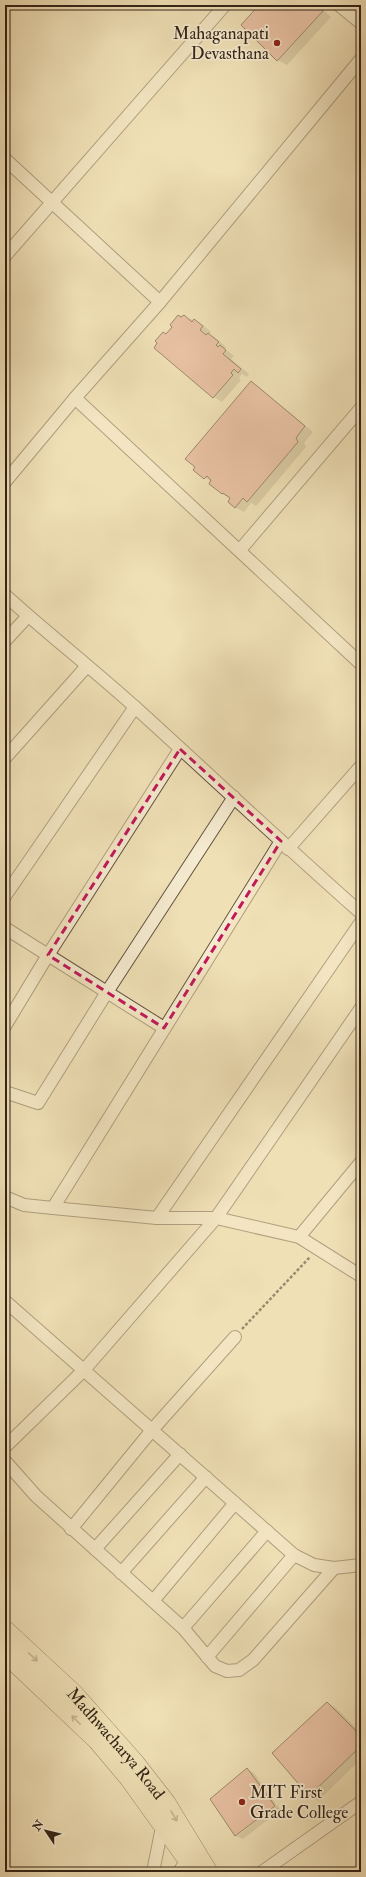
<svg xmlns="http://www.w3.org/2000/svg" width="366" height="1877" font-family="'IM FELL Double Pica',serif">
	<rect width="100%" height="100%" fill="#f0e0b6"/>
	<filter id="stains"><feTurbulence type="fractalNoise" baseFrequency=".005" numOctaves="4"/><feColorMatrix values="0 0 0 0 .2 0 0 0 0 .09 0 0 0 0 .02 0 0 0 .5 -.17"/></filter>
	<radialGradient id="worn" r=".72"><stop offset=".6" stop-color="#630" stop-opacity="0"/><stop offset="1" stop-color="#630" stop-opacity=".3"/></radialGradient>
	<g fill="#0003">
		<path d="M261 5H318L331 17 287 65 278 60 242 25Z"/>
		<path d="M184 316 203 325 211 332 209 334 217 339 226 347 225 349 234 356 231 359 249 374 247 377 242 374 239 378 241 380 222 402 214 397 155 348Z"/>
		<path d="M251 382 259 387 313 432 304 443 306 447 256 506 251 503 244 512 235 507 231 499 222 494 211 482 194 469Z"/>
		<path d="M328 1703 336 1708 361 1733V1759L318 1801 310 1796 273 1753Z"/>
		<path d="M247 1769 254 1773 276 1804 237 1834V1836L277 1805 281 1810 243 1839 236 1836 211 1799Z"/>
	</g>
	<g fill="#e19d8f" stroke="#322316">
		<path d="M259 5H316L323 11 277 61 241 25Z"/>
		<path d="M178 315 181 317 184 315 192 322 194 319 203 326 200 330 206 335 208 333 219 342 216 345 218 347 220 345 226 350 223 354 241 369 238 373 234 369 231 373 233 375 213 398 154 348 157 343 155 341 163 332 166 334 172 327 170 325Z"/>
		<path d="M251 381 305 426 296 438 298 442 247 502 243 498 235 508 228 502 230 498 223 493 222 494 209 484 211 480 207 476 204 479 193 470 195 467 185 459Z"/>
		<path d="M327 1702 361 1736V1746L309 1796 272 1753Z"/>
		<path d="M247 1768 275 1806 235 1836 210 1799Z"/>
	</g>
	<g fill="none" stroke-linecap="round" stroke-linejoin="round">
		<defs>
			<g id="street">
				<path d="M339 5 361 23"/>
				<path d="M5 159 160 302"/>
				<path d="M5 256 225 5"/>
				<path d="M75 398 361 664"/>
				<path d="M5 482 75 398 160 302 361 59"/>
				<path d="M240 550 361 408"/>
				<path d="M5 595C48 634 93 669 136 708 211 776 285 846 361 913"/>
				<path d="M5 641 28 616"/>
				<path d="M5 758 87 666"/>
				<path d="M288 849 361 766"/>
				<path d="M5 896 135 707"/>
				<path d="M5 928 164 1028"/>
				<path d="M5 1026 48 955 180 749"/>
				<path d="M5 1092 38 1103 107 992 234 797"/>
				<path d="M5 1197 24 1205 53 1208 157 1218H216L299 1237 361 1276"/>
				<path d="M53 1208 281 841"/>
				<path d="M157 1218 361 922"/>
				<path d="M299 1237 361 1162"/>
				<path d="M5 1301 294 1555 314 1565 334 1568 361 1565"/>
				<path d="M5 1447 84 1370 216 1218 361 1008"/>
				<path d="M5 1461 36 1496 183 1628 215 1666 227 1671 239 1670 253 1660 334 1568"/>
				<path d="M71 1529 152 1430 235 1337"/>
				<path d="M95 1549 180 1454"/>
				<path d="M121 1573 206 1477"/>
				<path d="M153 1601 235 1503"/>
				<path d="M183 1628 267 1531"/>
				<path d="M207 1657 294 1555"/>
				<path d="M153 1872 162 1827"/>
				<path d="M179 1872 190 1856"/>
				<path d="M262 1872 361 1802"/>
			</g>
			<g id="primary">
				<path id="s1" d="M5 1630 74 1694 135 1763 166 1803 208 1872"/>
				<path d="M5 1653 97 1740 129 1778 187 1859 190 1867"/>
			</g>
		</defs>
		<use href="#street" stroke="#62523e" stroke-width="14"/>
		<use href="#primary" stroke="#322316" stroke-width="20"/>
		<path stroke="#322316" stroke-width="2.5" stroke-dasharray="3 2" stroke-linecap="butt" d="M242 1329 310 1257"/>
		<use href="#street" stroke="#f5ebd0" stroke-width="12"/>
		<use href="#primary" stroke="#f0e0b6" stroke-width="19"/>
	</g>
	<defs><path id="oneway-shaft" d="M-6 0H5M1.5-3L5.5 0L1.5 3" fill="none" stroke-width="1.6" stroke-linecap="round" stroke-linejoin="round"/></defs>
	<g stroke="#918266">
		<use href="#oneway-shaft" transform="translate(33 1657) rotate(42)"/>
		<use href="#oneway-shaft" transform="translate(76 1720) rotate(-135)"/>
		<use href="#oneway-shaft" transform="translate(174 1816) rotate(59)"/>
	</g>
	<path d="M0 0H366V1877H0ZM180 749 281 841 164 1028 48 955Z" fill="#f0e0b6" fill-opacity=".55" fill-rule="evenodd"/>
	<path fill="none" stroke="#c2185b" stroke-width="3" stroke-dasharray="8 5" stroke-linejoin="round" d="M180 749 281 841 164 1028 48 955Z"/>
	<g fill="#8f2418" stroke="#f5ebd0" stroke-width="1.5">
		<circle cx="277" cy="43" r="4"/>
		<circle cx="242" cy="1802" r="4"/>
	</g>
	<g text-anchor="middle" dominant-baseline="central" stroke-width="3.5" stroke-linejoin="round" paint-order="stroke">
		<g font-size="17" fill="#322316" stroke="#f5ebd0" text-anchor="end">
			<text x="269" y="33">Mahaganapati<tspan x="269" dy="20">Devasthana</tspan></text>
			<text x="250" y="1792" text-anchor="start">MIT First<tspan x="250" dy="20">Grade College</tspan></text>
		</g>
		<g font-size="17" fill="#322316" stroke="#f5ebd0">
			<text stroke="none"><textPath href="#s1" startOffset="159">Madhwacharya Road</textPath></text>
		</g>
	</g>
	<rect width="366" height="1877" fill="none" stroke="#f0e0b6" stroke-width="20"/>
	<rect x="6" y="6" width="354" height="1865" fill="none" stroke="#322316" stroke-width="2"/>
	<rect x="10" y="10" width="346" height="1857" fill="none" stroke="#322316"/>
	<g transform="translate(46 1831) rotate(305)" stroke="#f5ebd0" stroke-width="3" paint-order="stroke">
	<path d="M0-3L7 15L0 10L-7 15Z" fill="#322316"/>
	<text y="-6" font-size="11" font-weight="bold" text-anchor="middle" fill="#322316">N</text>
	</g>
	<rect width="100%" height="100%" filter="url(#stains)"/>
	<rect width="100%" height="100%" fill="url(#worn)"/>
</svg>
